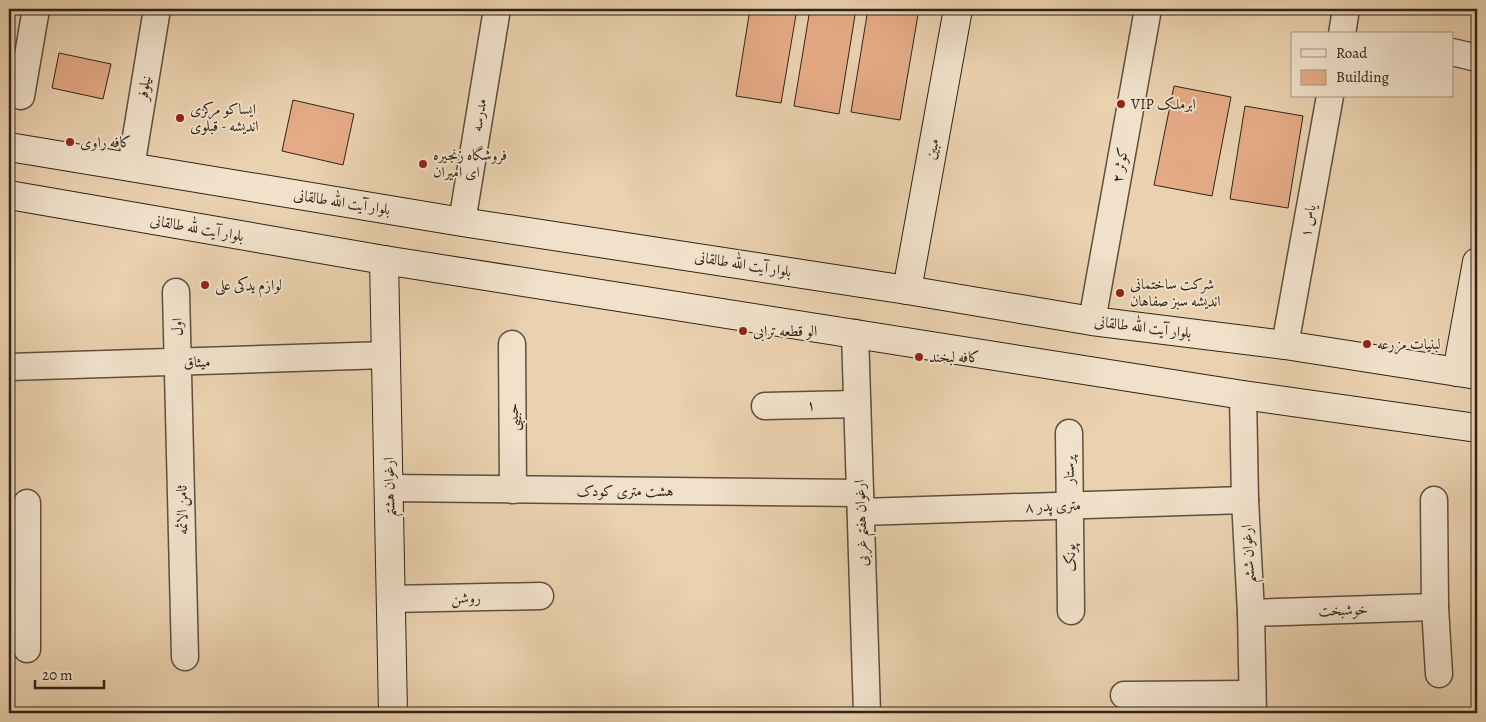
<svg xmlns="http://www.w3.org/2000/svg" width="1486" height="722" font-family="Alegreya,Amiri,serif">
	<rect width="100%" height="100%" fill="#ead1af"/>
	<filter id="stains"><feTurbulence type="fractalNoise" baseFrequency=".004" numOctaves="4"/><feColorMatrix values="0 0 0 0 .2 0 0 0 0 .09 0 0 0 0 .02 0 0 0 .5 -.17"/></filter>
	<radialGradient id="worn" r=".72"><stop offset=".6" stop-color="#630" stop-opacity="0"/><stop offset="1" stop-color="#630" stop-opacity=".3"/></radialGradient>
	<g fill="#e5ab86" stroke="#2f241a">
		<path d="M750 9H797L781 103 736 96Z"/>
		<path d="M810 9H856L839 114 794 106Z"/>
		<path d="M868 9H919L900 120 851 112Z"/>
		<path d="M59 53 111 64 103 99 52 88Z"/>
		<path d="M1174 86 1231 97 1212 196 1154 185Z"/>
		<path d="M293 100 354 114 343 165 282 151Z"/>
		<path d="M1245 106 1303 116 1288 208 1230 199Z"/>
	</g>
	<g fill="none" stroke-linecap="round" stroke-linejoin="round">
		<defs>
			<g id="street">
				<path d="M1342 34 1346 9"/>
				<path d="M1452 52 1477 58"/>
				<path d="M21 96 36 9"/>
				<path d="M131 167 157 9"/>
				<path d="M462 222 497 9"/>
				<path d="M176 292 185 657"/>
				<path d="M1092 321 1148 9"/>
				<path d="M855 333 867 713"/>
				<path d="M512 344 513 490"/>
				<path d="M1285 345 1330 96"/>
				<path d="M9 367 386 355"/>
				<path d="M1243 395 1245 500 1251 613 1253 713"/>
				<path d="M765 406 857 404"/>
				<path d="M1069 433 1071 611"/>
				<path d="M389 488 860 493"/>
				<path d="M1434 500 1435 607 1439 674"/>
				<path d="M27 503V649"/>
				<path d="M861 512 1245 500"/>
				<path d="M391 599 540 596"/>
				<path d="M1251 613 1435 607"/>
				<path d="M1124 695 1252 694"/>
			</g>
			<g id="secondary">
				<path d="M9 147 462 222 907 290 1092 321 1285 345 1477 375"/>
				<path d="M9 195 384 260 1243 395 1477 428"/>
				<path d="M384 260 393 713"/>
				<path d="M907 290 958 9"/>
				<path d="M1457 372 1477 262"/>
			</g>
		</defs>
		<use href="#street" stroke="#5e4f3f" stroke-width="29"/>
		<use href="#secondary" stroke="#2f241a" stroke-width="30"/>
		<use href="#street" stroke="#f1e1cb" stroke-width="26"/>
		<use href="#secondary" stroke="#f1e1cb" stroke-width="28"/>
	</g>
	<g fill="#8f2418" stroke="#f1e1cb" stroke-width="2">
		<circle cx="1121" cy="104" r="5"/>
		<circle cx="180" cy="118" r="5"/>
		<circle cx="70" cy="142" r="5"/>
		<circle cx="423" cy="164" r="5"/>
		<circle cx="205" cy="285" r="5"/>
		<circle cx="1120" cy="293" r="5"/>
		<circle cx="743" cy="331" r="5"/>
		<circle cx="1367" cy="344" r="5"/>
		<circle cx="919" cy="357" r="5"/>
	</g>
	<g text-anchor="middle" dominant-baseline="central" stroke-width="4" stroke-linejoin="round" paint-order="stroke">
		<g font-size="15" fill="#2f241a" stroke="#f1e1cb">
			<text transform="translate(144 88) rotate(-81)">نیلوفر</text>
			<text transform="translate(479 115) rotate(-81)">مدرسه</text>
			<text transform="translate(932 149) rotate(-80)">مبین</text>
			<text transform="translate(1120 165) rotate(-80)">کوثر ۲</text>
			<text transform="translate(342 202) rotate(9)">بلوار آیت الله طالقانی</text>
			<text transform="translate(1308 221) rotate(-80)">یاس ۱</text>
			<text transform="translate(197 228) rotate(10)">بلوار آیت لله طالقانی</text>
			<text transform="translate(743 264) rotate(9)">بلوار آیت الله طالقانی</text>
			<text transform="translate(177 327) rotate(-91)">اول</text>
			<text transform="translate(1143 327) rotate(7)">بلوار آیت الله طالقانی</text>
			<text transform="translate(197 362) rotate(-2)">میثاق</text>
			<text transform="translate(811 405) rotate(-1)">۱</text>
			<text transform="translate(513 417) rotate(-91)">حبیبی</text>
			<text transform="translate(1069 470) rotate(-90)">پرستار</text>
			<text transform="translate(389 487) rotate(-91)">ارغوان هشتم</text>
			<text x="625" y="491">هشت متری کودک</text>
			<text transform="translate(1053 506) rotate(-2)">۸ متری پدر</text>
			<text transform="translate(182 510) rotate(-91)">ثامن الائمه</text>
			<text transform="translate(861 523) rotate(-92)">ارغوان هفتم غربی</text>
			<text transform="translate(1248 554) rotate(-93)">ارغوان ششم</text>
			<text transform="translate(1070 558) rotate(-91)">پونک</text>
			<text transform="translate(466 598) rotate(-1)">روشن</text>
			<text transform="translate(1343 610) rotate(-2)">خوشبخت</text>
		</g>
		<g font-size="15" fill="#2f241a" stroke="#f1e1cb" text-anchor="start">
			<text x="1131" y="104">VIP ابرملک</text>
			<text x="190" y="109">ایساکو مرکزی<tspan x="190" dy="17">اندیشه - قبلوی</tspan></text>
			<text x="80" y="142">کافه راوی</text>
			<text x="433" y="155">فروشگاه زنجیره<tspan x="433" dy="17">ای امیران</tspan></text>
			<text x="1130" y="284">شرکت ساختمانی<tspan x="1130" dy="17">اندیشه سبز صفاهان</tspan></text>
			<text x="215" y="285">لوازم یدکی علی</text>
			<text x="753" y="331">الو قطعه ترابی</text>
			<text x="1377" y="344">لبنیات مزرعه</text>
			<text x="929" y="357">کافه لبخند</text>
		</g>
	</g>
	<rect width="1486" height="722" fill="none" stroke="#ead1af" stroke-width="30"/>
	<rect x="10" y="10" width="1466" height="702" fill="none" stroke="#2f241a" stroke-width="2.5"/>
	<rect x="15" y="15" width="1456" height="692" fill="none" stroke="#2f241a"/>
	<rect x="1291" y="32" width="162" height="65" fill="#f1e1cb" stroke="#a39584"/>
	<rect x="1301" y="49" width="25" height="8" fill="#f1e1cb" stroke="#a39584"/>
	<text x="1336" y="58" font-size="15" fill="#2f241a">Road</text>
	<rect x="1301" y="70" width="25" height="15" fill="#e5ab86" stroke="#a39584"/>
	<text x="1336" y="82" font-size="15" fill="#2f241a">Building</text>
	<path d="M35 680v8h69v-8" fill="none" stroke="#2f241a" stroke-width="2.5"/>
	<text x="42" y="680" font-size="15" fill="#2f241a" stroke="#f1e1cb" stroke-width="4" paint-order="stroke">20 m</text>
	<rect width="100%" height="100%" filter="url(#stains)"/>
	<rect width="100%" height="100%" fill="url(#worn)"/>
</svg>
